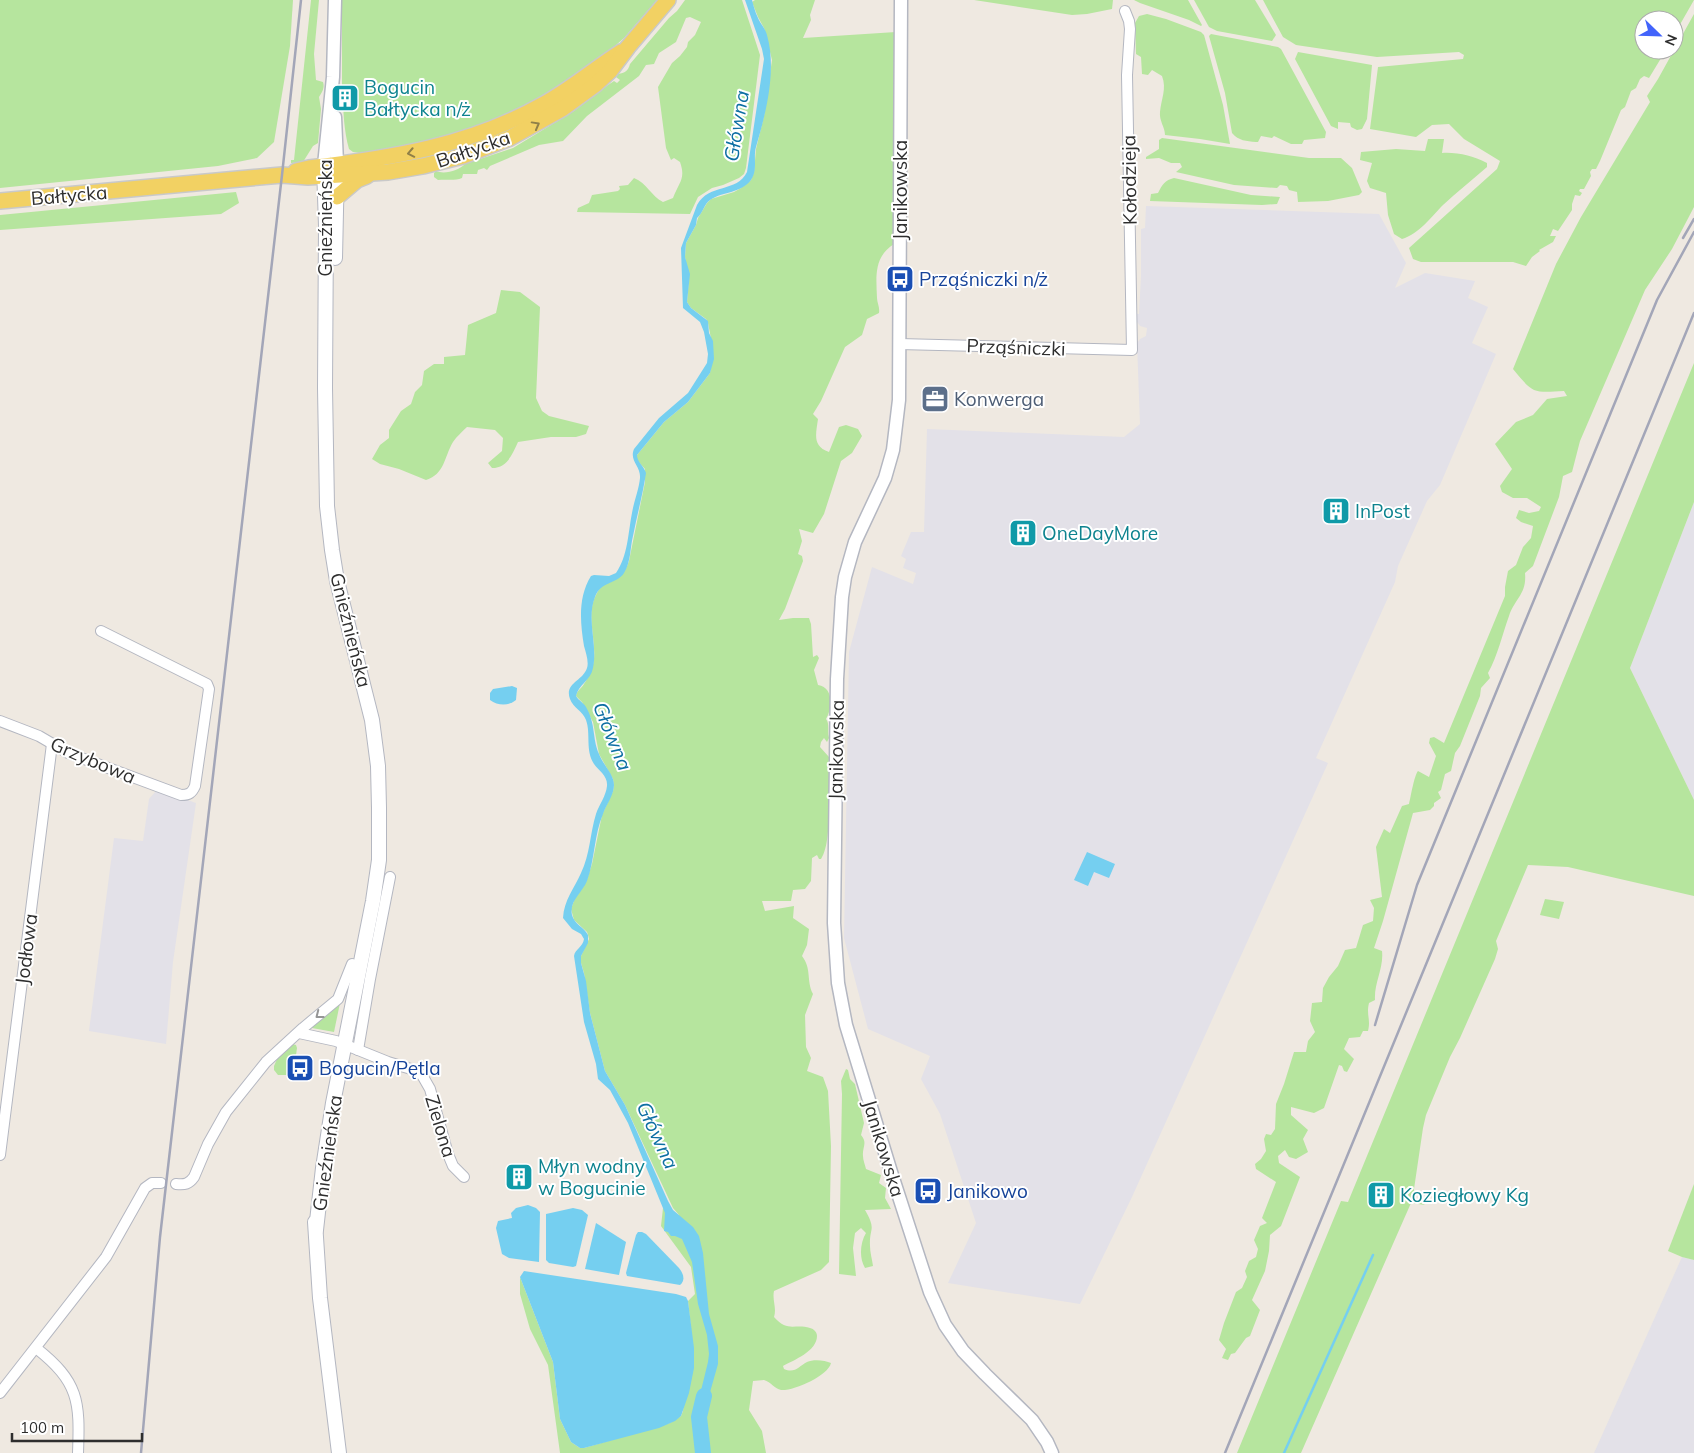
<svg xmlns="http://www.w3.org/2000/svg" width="1694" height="1453" font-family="Mulish,sans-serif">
	<rect width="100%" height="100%" fill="#efe9e1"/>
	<g fill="#e3e1e8">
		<path d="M1146 206 1379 214 1406 263 1395 288 1425 273 1475 281 1468 298 1488 307 1472 343 1496 354 1440 485 1427 501 1398 566 1395 582 1316 758 1328 763 1132 1197 1080 1304 948 1283 976 1223 940 1114 921 1079 930 1056 868 1029 844 938 849 652 872 567 913 584 916 573 903 568 906 559 901 556 911 532H924L927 429 1124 437 1140 424 1137 343 1140 339 1146 336 1147 328 1140 326 1137 322V314H1139L1141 276V229L1145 228Z"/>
		<path d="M1694 502V800L1630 668Z"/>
		<path d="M157 790H160L196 803 173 962 166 1044 89 1031 114 838 143 841 149 799Z"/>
		<path d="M1682 1257 1694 1260V1453H1594Z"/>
	</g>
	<g fill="#b6e59e">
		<path d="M0 0H293L290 46 274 142 257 158 218 166 0 188Z"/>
		<path d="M311 0H319L314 54 316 80 323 82C325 88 322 92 319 97L321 109 318 143 313 146 303 162 291 163V160H294Z"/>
		<path d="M342 0H657L624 38 598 61 543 99 463 134 367 154 353 152 349 149C344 131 343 111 343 92H342Z"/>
		<path d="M685 0H742L760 55 746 168 744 174 739 178 723 185 712 188 698 197 690 214 577 212 578 208 589 203 592 195 618 191 620 189 619 186 628 185 634 178C647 183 651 196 663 202L673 198C679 182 686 179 680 162L674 158 671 160 666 148 658 87 672 63 680 56 687 47 688 42 695 35 701 22 690 17 686 18 676 42 659 53 654 64 646 65 639 76 587 116 563 141 539 145 490 166 487 170 484 168 478 170 477 174H463L462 178C455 181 446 179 438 180L434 177V173L436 171C445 175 459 170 465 164L513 148 574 111 608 85 614 81 617 83 620 80 616 77 618 74C625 73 628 71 630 64L669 18 677 11Z"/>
		<path d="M755 0H815L810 15 811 20 803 38 896 32 894 244C874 257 876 275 877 298 877 303 880 307 879 313L867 319 862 335 845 347 821 401 813 414 818 419C816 434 812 446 829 452L839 427 846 425 858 429 862 436 852 453 841 461 824 514 813 533 799 529 802 541 798 554 802 556 803 561 785 609 779 620 793 618H809L811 624 813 657 817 655 819 658 814 670 818 685C833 687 833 707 826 719 830 724 827 731 829 738L827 742 824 738 821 742 820 747 829 757C828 780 833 842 821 859H819L817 855 812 858 811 881 805 889 793 890 791 901H762L765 911 794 906 793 918 809 929 807 945 802 956C812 969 806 980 813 994L805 1015 806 1047 811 1058 807 1071 823 1077 828 1091 831 1146 829 1262 821 1270 774 1291C772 1300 777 1308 774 1317 788 1333 795 1323 810 1328 814 1329 817 1332 817 1336 817 1351 794 1360 783 1366L784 1369C795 1374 799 1366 807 1362 813 1359 825 1360 831 1363 828 1376 794 1391 781 1390 775 1389 771 1382 764 1380 761 1380 756 1381 753 1381L749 1410 762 1431 766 1453H560L548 1365 530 1329 520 1294V1277L553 1362 560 1419 571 1442 580 1448H584L670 1423 681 1416 683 1411 691 1329 688 1301 695 1294 691 1267 661 1226 663 1208 679 1215 673 1208 625 1105 605 1071 590 1013 584 973 581 963V956L589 939 588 935 587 932 574 920 571 909 575 898 586 882 592 864 602 815 613 791 614 786 613 779 599 754 593 722 582 702 576 696C577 690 581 689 584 684 588 678 594 665 594 659 596 636 585 614 597 593 606 576 621 585 629 561L645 482V469L637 460V455L664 422 688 402 710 373 713 349 708 323 706 319 691 308 687 302 689 279 685 257 686 243 696 225 698 218 707 203 711 199 734 192 741 188 751 180 754 172 756 149 764 116 772 60 764 28 758 17 752 2Z"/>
		<path d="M974 0H1113L1112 9 1087 14 1072 15Z"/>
		<path d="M1134 0H1188L1202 25 1201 26 1189 20 1140 3Z"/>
		<path d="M1194 0H1255L1276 35 1272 41 1217 31 1209 27Z"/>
		<path d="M1263 0H1694L1674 35V20H1644V50H1666L1649 78 1644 76 1640 79 1636 88 1631 91 1625 107 1621 110 1600 161 1596 169H1592L1590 172 1591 176 1584 189H1580L1579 191 1582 193 1580 196 1575 195 1572 204V210L1558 231 1553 229 1550 236H1556L1553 242 1539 250 1540 251 1532 257 1526 266 1513 262H1421L1413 259 1409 248 1497 169 1500 161 1464 139 1449 124 1432 125 1416 137 1370 129 1378 67 1463 59 1464 55 1459 52 1377 57 1296 45 1283 37Z"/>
		<path d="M1147 14 1166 19 1201 32 1204 35 1223 105 1230 144 1200 139 1165 135C1165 127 1159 121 1160 112 1161 99 1167 89 1162 76L1152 70 1148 75 1142 74 1141 57 1136 54 1135 23 1139 16Z"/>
		<path d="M1694 14V207L1672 249 1645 290 1580 441 1572 472 1563 476 1559 497 1533 566 1525 573C1527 594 1515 598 1509 616 1502 635 1498 655 1488 673L1490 678 1481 688 1480 696 1460 746 1455 753 1451 771 1445 774 1441 790 1438 792 1441 798 1434 803V806L1430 810 1413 813 1383 921 1374 948 1382 951C1384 968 1374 983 1375 1000L1369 1003C1366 1015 1371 1019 1368 1031H1363L1360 1037 1349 1038 1344 1049 1354 1059 1347 1072 1344 1071 1342 1066 1339 1065 1324 1108 1314 1113 1291 1107V1115L1308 1130 1303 1139 1308 1152 1296 1159 1289 1157 1285 1150 1278 1156 1279 1163 1300 1177 1281 1226 1270 1235 1269 1251 1265 1271 1252 1300 1260 1310 1250 1336 1246 1338 1235 1353 1231 1354 1228 1360 1222 1358 1226 1349 1219 1340 1224 1323 1236 1292 1242 1288 1247 1277 1245 1271 1249 1261 1256 1257 1258 1249 1254 1240 1260 1226 1267 1223 1262 1218 1276 1182 1256 1169 1255 1164 1261 1159 1266 1151 1264 1139 1266 1134 1271 1135 1275 1129 1276 1104 1284 1084 1294 1052H1306L1308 1041 1315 1032 1310 1021 1312 1003 1322 1002 1323 988 1329 977 1338 966 1345 950 1356 948 1363 925 1373 921 1374 908 1370 900 1382 897 1376 847 1384 829 1390 833 1402 806 1409 804C1411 796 1414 776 1418 771L1429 777 1436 756 1429 743 1430 738 1434 737 1444 743 1505 596V587L1508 571 1516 565 1523 547 1531 538 1533 526 1521 522 1516 518 1519 510 1529 513 1539 511 1541 507 1527 498H1513L1502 492 1500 486 1512 469 1495 444 1516 422 1533 415 1547 399 1567 396 1564 391C1532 393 1533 393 1513 369L1556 264 1581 217 1650 102 1647 96 1658 79Z"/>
		<path d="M1211 34 1278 47 1281 49 1326 132 1325 138 1304 140 1302 144H1291L1274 136 1272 138 1261 136 1258 142H1256C1246 141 1239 141 1232 133L1225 93 1209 36Z"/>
		<path d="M1298 52 1372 65 1367 119 1362 129 1357 130 1351 127 1350 123 1338 122V129L1331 126 1295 59Z"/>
		<path d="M1162 138 1309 158H1341L1352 168 1362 192 1359 195 1328 201 1298 202 1297 192 1289 190 1287 186 1280 185 1277 188 1234 185 1176 172 1182 167 1180 163H1171L1159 158 1146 159V157L1159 149V140Z"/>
		<path d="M1428 139H1444L1442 153C1457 152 1474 156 1487 163V167C1473 179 1457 192 1443 205 1431 217 1419 234 1402 239L1394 234 1388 215 1386 193 1370 188 1367 181 1372 163 1360 160 1361 152 1396 149 1425 151Z"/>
		<path d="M1174 178 1251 195 1280 197 1277 204 1262 205 1150 201 1151 194 1158 193C1162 185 1165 180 1174 178Z"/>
		<path d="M236 192 239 203 221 214 0 230V215Z"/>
		<path d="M501 290 520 292 540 307 536 398 542 411 549 416 589 426 586 434 576 437H551L518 442C512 455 507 468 492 468L488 463 502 451 503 438 495 430 467 427C462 432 457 436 453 442 444 457 445 474 426 480L399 469 380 464 372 459 380 445 389 438V430L401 411 411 404 415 392 422 385 424 371 434 364H444V357L465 355 468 325 496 313Z"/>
		<path d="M1694 363V502L1630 668 1694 800V896L1568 867 1528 865 1496 941 1498 949 1495 959 1460 1038 1450 1057 1426 1115 1423 1128 1414 1189 1415 1199 1425 1205 1411 1203 1301 1453H1237L1341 1201 1348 1202Z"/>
		<path d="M1545 899 1564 902 1559 919 1540 915Z"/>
		<path d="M340 1003 334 1032 312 1028 311 1026Z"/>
		<path d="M292 1044 296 1045 297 1048 295 1062 292 1069 287 1075H278L274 1070V1066L278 1057Z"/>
		<path d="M846 1069 848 1070 850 1079 855 1084 864 1123 861 1135C868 1143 862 1147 863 1156 863 1160 865 1165 866 1169L881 1175 879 1183 886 1188 885 1198 891 1209 865 1210C877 1231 869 1227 870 1246 870 1252 872 1259 873 1266L865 1268C859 1258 860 1243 866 1233L861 1228 855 1233 853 1248 856 1276 839 1274 842 1094 841 1081Z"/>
		<path d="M1694 1184V1260L1682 1257 1668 1251Z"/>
	</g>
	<g fill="#75cff0">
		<path d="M745 0H752C754 8 757 18 762 25 764 28 766 31 767 35 777 70 766 113 756 147 753 157 758 170 751 180 740 194 723 191 710 200 704 204 703 213 697 218L696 225 686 243 685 257 690 274 687 302 691 308 708 321 709 333 713 341 714 359 710 373 688 402 664 422 637 455C637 462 644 466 646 473 643 494 637 515 633 536 630 548 631 562 624 573 617 584 601 581 595 597 586 620 598 644 593 668 591 680 578 685 576 696 579 701 583 702 586 707 596 724 592 738 599 754 603 765 614 774 614 785 614 795 606 805 603 814 594 835 595 859 587 881 582 893 569 901 572 915 574 924 584 927 588 935V943L581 956V963L586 981 590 1013 605 1071 625 1105 668 1201 673 1210 693 1227 699 1236 703 1253 709 1314 718 1346V1364L703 1417 695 1415 708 1362 709 1354 707 1335 698 1304 692 1262 682 1239 675 1236H671L668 1232 664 1231 665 1213 628 1123 610 1090 598 1079 596 1064 584 1022 574 956C575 949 583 947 584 939L581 934 572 929 563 918C564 900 574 889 581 873 590 855 590 833 596 814 599 805 606 796 607 786 608 776 599 771 594 764 585 750 591 734 586 720 583 711 573 708 570 699 564 683 583 681 587 668 589 662 586 653 584 646 580 622 578 597 591 576L594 575 609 576 616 573C628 556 628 533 632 513 634 501 639 489 640 478 641 466 629 461 634 449L659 418 688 393 707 363 708 354 704 332 700 322 683 308 681 248 697 205C709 183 737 193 747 172L764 59 762 49Z"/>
		<path d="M512 686 517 688 516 700C509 706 498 706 490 700V693L493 689Z"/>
		<path d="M1087 852 1115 864 1109 878 1094 872 1088 886 1074 880Z"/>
		<path d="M528 1205 536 1208 540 1212 539 1262 509 1258 502 1254 496 1228 498 1221 512 1218 511 1213 516 1208Z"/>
		<path d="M573 1208 582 1210 588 1215 576 1266 573 1267 549 1263 546 1260V1214Z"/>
		<path d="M596 1223 626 1242 619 1275 585 1269Z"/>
		<path d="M638 1232H642L646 1234 679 1268C683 1273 686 1280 680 1285L627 1276 626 1273 636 1235Z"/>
		<path d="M524 1271 676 1294 686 1297 688 1301 694 1348V1368L689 1393 681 1416 675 1421 659 1428 584 1448H580L571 1442 560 1419 553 1362 520 1277Z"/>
	</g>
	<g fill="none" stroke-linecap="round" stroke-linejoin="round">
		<path stroke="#75cff0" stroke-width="2.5" d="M1284 1453 1373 1255"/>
		<path stroke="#75cff0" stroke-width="16" d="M703 1453 699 1417 704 1396"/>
		<defs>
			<g id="minor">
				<path d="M899 344 1132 350 1127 75 1130 29 1129 21 1125 11"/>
				<path d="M0 721 39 736 68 753 181 795C189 795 192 793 195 786L208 696 209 689 207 684 101 631"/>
				<path d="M299 1033 336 1041 388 1062 411 1069 422 1075 430 1089 448 1154 453 1166 464 1177"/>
				<path d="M358 1050 370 979 390 877"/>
				<path d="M0 1155 52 744"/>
				<path d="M176 1184C185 1185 189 1184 194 1177L208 1144 226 1112 266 1062 303 1028 338 999 352 964"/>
				<path d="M36 1348C79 1382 80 1401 78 1453"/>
				<path d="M0 1393 106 1257 145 1188 152 1183H161"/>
			</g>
			<g id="tertiary">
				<path d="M901 0 899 400 893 450 885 478 855 542 845 577 842 597 837 679 834 923 838 983 846 1025 891 1172 930 1292 945 1325 963 1351 985 1374 1032 1420 1047 1442 1052 1453"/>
				<path d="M335 117 337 163"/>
				<path d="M324 165 333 77 335 0"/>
			</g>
			<g id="secondary">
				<path d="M335 258 337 164"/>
				<path d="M315 1222 320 1298 339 1453"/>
				<path d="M316 1230 323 1168 333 1103 373 901 379 860V808L378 766 372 720 337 581 332 550 327 506 325 388 326 226 324 166"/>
			</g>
			<g id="primary">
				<path d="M296 171 309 168C391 158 469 146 542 105 570 90 594 69 621 52"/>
				<path d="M337 197 357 180 367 176"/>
				<path d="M0 201 282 175 308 177 388 172 423 166 463 156 510 138 562 109 595 85 610 71 628 47 668 0"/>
			</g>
		</defs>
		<use href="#minor" stroke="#b4b7c1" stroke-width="12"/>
		<use href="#tertiary" stroke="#b4b7c1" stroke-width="15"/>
		<use href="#secondary" stroke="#b4b7c1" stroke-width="16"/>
		<use href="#primary" stroke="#c9c9c9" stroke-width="18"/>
		<use href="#minor" stroke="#fff" stroke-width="10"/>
		<use href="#tertiary" stroke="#fff" stroke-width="12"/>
		<use href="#secondary" stroke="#fff" stroke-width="14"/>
		<use href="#primary" stroke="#f2d163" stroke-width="15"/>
		<g stroke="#a3a6b8" stroke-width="2.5">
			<path d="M1683 238 1694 219"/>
			<path d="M1375 1025 1417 885 1657 300 1694 232"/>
			<path d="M141 1453 160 1237 282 175 301 0"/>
			<path d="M1225 1453 1694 313"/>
		</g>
	</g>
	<defs><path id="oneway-chevron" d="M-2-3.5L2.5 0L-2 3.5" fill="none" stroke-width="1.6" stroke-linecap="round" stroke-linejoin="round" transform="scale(1.25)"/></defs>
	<g stroke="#908048">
		<use href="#oneway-chevron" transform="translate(536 125) rotate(-29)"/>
		<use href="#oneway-chevron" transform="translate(411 153) rotate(169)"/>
	</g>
	<use stroke="#969696" href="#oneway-chevron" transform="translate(319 1015) rotate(142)"/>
	<defs>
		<symbol id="building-square" viewBox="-11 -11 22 22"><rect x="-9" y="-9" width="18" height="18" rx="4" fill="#0f9aa8" stroke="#fff"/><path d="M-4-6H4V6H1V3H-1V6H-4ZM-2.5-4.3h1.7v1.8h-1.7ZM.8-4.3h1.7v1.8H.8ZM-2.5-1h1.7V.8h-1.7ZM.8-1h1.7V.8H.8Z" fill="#fff"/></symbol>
		<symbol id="bus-square" viewBox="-11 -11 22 22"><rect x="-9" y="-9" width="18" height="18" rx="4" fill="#1a4fb4" stroke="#fff"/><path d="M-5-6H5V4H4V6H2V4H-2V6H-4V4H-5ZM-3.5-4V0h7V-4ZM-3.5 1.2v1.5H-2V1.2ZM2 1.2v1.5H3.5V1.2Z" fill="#fff"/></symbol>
		<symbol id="office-square" viewBox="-11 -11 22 22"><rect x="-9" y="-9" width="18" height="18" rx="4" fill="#5c6f8a" stroke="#fff"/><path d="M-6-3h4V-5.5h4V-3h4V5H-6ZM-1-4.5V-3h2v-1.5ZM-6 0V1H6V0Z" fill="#fff"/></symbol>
	</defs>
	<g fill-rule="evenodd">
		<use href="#building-square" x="329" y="82" width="32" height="32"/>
		<use href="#bus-square" x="884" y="263" width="32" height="32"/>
		<use href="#office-square" x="919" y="383" width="32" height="32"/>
		<use href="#building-square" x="1320" y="495" width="32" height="32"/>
		<use href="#building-square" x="1007" y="517" width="32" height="32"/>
		<use href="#bus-square" x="284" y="1052" width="32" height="32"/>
		<use href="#building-square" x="503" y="1161" width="32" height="32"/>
		<use href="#bus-square" x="912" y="1175" width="32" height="32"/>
		<use href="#building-square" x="1365" y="1179" width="32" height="32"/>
	</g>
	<g text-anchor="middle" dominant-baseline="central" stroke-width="4" stroke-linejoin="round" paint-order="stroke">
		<g font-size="19" fill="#0d838f" stroke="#fff" text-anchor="start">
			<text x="364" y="87">Bogucin<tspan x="364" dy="22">Bałtycka n/ż</tspan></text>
			<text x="1355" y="511">InPost</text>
			<text x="1042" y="533">OneDayMore</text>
			<text x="538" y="1166">Młyn wodny<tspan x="538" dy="22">w Bogucinie</tspan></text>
			<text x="1400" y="1195">Koziegłowy Kg</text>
		</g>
		<g font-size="19" fill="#2e2e2e" stroke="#fff">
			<text transform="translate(473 149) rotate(-19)">Bałtycka</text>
			<text transform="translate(1129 180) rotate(-91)">Kołodzieja</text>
			<text transform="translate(900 190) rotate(-90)">Janikowska</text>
			<text transform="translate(69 195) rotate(-5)">Bałtycka</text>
			<text transform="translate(325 218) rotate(-90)">Gnieźnieńska</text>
			<text transform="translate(1016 347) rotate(2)">Prząśniczki</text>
			<text transform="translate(351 630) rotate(76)">Gnieźnieńska</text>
			<text transform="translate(836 750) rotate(-89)">Janikowska</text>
			<text transform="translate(93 760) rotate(23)">Grzybowa</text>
			<text transform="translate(26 949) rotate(-83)">Jodłowa</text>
			<text transform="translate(441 1126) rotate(73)">Zielona</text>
			<text transform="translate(884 1148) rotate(73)">Janikowska</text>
			<text transform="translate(327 1153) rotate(-82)">Gnieźnieńska</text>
		</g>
		<g font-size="19" fill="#164399" stroke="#fff" text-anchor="start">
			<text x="919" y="279">Prząśniczki n/ż</text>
			<text x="319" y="1068">Bogucin/Pętla</text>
			<text x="947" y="1191">Janikowo</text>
		</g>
		<g font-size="19" fill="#4e5e75" stroke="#fff" text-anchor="start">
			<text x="954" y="399">Konwerga</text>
		</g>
		<g font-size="20" font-style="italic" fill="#0d6fa3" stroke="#fff">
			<text transform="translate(736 126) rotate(-81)">Główna</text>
			<text transform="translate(613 736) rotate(68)">Główna</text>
			<text transform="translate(658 1135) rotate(65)">Główna</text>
		</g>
	</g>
	<g transform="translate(1659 35) rotate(113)"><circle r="24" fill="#ffffff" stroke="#ababab"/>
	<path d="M0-4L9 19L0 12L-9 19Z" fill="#4264fb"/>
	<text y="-8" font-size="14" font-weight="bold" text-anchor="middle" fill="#2e2e2e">N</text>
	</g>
	<path d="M12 1433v8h130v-8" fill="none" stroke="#2e2e2e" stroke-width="2.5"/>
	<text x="20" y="1433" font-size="15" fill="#2e2e2e" stroke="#ffffff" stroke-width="4" paint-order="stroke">100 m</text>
</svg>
